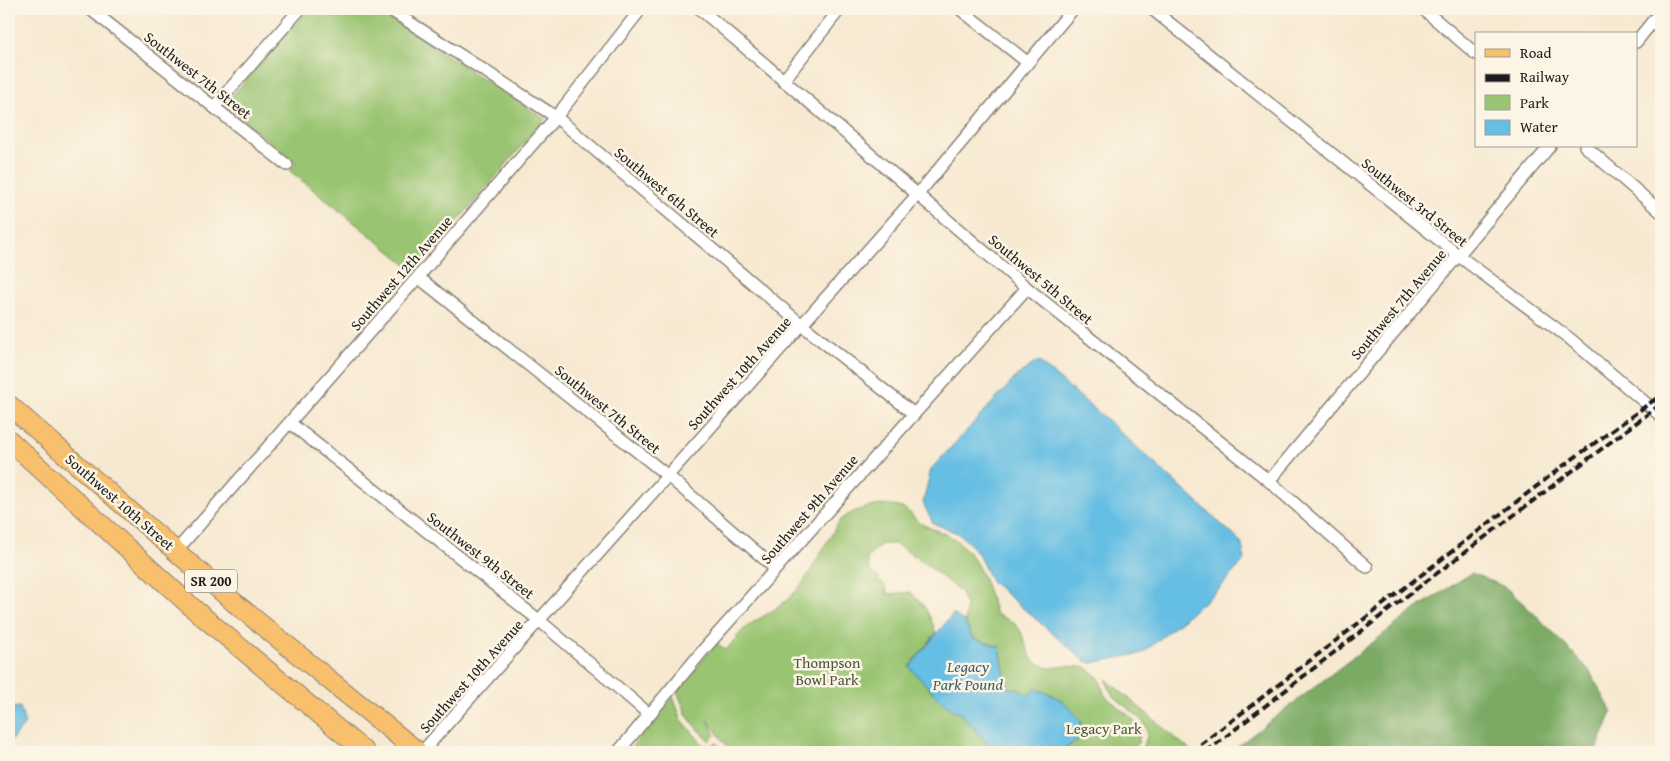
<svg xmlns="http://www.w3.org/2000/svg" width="1670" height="761" font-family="'Gentium Book Plus',serif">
	<rect width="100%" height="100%" fill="#fcf5e5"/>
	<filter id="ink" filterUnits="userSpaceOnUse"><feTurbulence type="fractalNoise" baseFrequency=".02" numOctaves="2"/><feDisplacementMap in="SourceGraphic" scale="10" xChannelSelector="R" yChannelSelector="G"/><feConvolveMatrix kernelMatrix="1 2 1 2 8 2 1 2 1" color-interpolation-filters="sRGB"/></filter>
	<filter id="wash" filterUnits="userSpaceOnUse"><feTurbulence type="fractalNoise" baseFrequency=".0096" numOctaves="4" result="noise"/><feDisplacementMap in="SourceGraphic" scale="20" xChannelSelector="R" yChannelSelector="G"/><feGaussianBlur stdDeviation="1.12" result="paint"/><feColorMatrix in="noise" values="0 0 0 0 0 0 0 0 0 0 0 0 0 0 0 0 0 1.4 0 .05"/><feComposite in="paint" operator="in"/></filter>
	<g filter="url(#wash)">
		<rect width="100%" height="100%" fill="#f7e9d1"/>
		<g fill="#99c471" stroke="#5a7046">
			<path d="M308 9H376L545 119 416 270 407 265 290 171 296 163 224 105Z"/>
			<path d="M882 505C891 506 901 506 908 511 913 515 916 521 922 524 932 530 944 532 953 538 979 555 987 587 996 614L1013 622 1020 630 1032 660 1048 668 1066 666 1086 667 1099 678 1105 696 1133 719 1141 731 1138 743 1130 752H1060L1078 740 1081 721 1028 696 1019 689 1006 688 1000 647 972 638 965 622 966 605 961 592 928 566 896 544H882L867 558 870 571 880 579 877 583H883L889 594 910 592C926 604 929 615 936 633L909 667 944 704 962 715 995 752H734L726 745 708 720 715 735 709 741 687 716 677 691 717 643 726 650C734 641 742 629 752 623 765 615 779 608 790 597 809 580 818 555 832 534 834 530 837 524 840 521 851 510 867 507 882 505Z"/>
			<path d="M1106 679 1192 752H1138C1164 723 1128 713 1112 694 1109 690 1108 684 1106 679Z"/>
			<path d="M673 697 682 720 704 746 713 745 716 742 724 752H627Z"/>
		</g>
		<path fill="#7aaa63" stroke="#4b6340" d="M1472 573 1505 587 1541 620 1589 670 1612 712 1596 752H1230L1420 606Z"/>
		<g fill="#65bee3" stroke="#406d80">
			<path d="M1038 361 1106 419 1241 542 1245 559 1219 589 1143 653 1092 663 1085 661 991 581 977 552 969 543 957 533 933 523 923 503 931 469 1019 374Z"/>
			<path d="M953 614 965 622 972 638 1000 647 1007 688 1019 689 1028 696 1035 689C1059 696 1066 702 1081 721L1078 740 1060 752H995L962 715 944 704 909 667Z"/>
			<path d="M20 707 25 724 9 743V708Z"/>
		</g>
	</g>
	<g filter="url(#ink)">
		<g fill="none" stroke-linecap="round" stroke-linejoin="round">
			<defs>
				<g id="minor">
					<path d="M90 9 287 165"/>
					<path d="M389 9 556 117 802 325 914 414"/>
					<path d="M700 9 1027 288 1269 481 1367 567"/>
					<path d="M960 9 1027 62"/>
					<path d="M1152 9 1459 256 1569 338 1661 416"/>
					<path d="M1423 9 1476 54"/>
					<path d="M1636 42 1661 11"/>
					<path d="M783 81 840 9"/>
					<path d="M214 107 300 9"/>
					<path d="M1585 146 1661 212"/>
					<path d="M418 277 668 476 776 569"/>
					<path d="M290 423 540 621 650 715"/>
					<path d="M1269 481 1550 146"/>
					<path d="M176 551 418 277 556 117 641 9"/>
					<path d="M422 752 918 194 1073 9"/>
					<path d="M618 752 705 648 1027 288"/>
				</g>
				<g id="primary">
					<path d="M9 405 236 604 418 752"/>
					<path d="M9 440 195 610 365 752"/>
				</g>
			</defs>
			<use href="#minor" stroke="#8a8276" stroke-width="14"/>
			<use href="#primary" stroke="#8a8276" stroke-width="21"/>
			<use href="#minor" stroke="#fff" stroke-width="11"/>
			<use href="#primary" stroke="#f8bf6c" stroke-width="19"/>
			<g stroke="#1c1c1c" stroke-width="4" stroke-dasharray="8 4" stroke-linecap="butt">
				<path d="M1191 752 1563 466 1661 395"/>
				<path d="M1206 752 1399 602 1657 407"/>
			</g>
		</g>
	</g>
	<g text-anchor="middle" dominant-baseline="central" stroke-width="5" stroke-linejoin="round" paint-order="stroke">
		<rect fill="#fcf5e5" stroke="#5f5d58" stroke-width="1" x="185" y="569.5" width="52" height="23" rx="4"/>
		<g font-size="14" font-weight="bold" fill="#1c1c1c">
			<text x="211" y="581">SR 200</text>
		</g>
		<g font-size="15" fill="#1c1c1c" stroke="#fcf5e5">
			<text transform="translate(198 75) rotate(38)">Southwest 7th Street</text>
			<text transform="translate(667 192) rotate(40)">Southwest 6th Street</text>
			<text transform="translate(1415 202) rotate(39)">Southwest 3rd Street</text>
			<text transform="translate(401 273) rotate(-49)">Southwest 12th Avenue</text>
			<text transform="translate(1041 279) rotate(40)">Southwest 5th Street</text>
			<text transform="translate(1398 304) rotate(-50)">Southwest 7th Avenue</text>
			<text transform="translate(739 373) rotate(-48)">Southwest 10th Avenue</text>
			<text transform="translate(608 409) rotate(39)">Southwest 7th Street</text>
			<text transform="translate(120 502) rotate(41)">Southwest 10th Street</text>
			<text transform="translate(809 509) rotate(-49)">Southwest 9th Avenue</text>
			<text transform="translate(481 555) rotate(38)">Southwest 9th Street</text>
			<text transform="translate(471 676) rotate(-48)">Southwest 10th Avenue</text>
		</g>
		<g font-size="15" fill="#48573a" stroke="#fcf5e5">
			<text x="827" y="662">Thompson<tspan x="827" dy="17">Bowl Park</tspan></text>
			<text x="1104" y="728">Legacy Park</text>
		</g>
		<g font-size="16" font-style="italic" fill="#395d6c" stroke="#fcf5e5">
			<text x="968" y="666">Legacy<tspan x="968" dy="18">Park Pound</tspan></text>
		</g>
	</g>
	<rect width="1670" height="761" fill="none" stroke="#fcf5e5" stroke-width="30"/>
	<rect x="1475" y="32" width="162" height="115" fill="#fcf5e5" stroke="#a29e95"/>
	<rect x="1485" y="49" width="25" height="8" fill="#f8bf6c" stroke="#a29e95"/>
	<text x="1520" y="58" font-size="15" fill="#1c1c1c">Road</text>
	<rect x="1485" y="74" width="25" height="8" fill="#1c1c1c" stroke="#a29e95"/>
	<text x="1520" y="82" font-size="15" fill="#1c1c1c">Railway</text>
	<rect x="1485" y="95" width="25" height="15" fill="#99c471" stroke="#a29e95"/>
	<text x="1520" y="108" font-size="15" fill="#1c1c1c">Park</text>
	<rect x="1485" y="120" width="25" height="15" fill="#65bee3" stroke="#a29e95"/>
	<text x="1520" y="132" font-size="15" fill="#1c1c1c">Water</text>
</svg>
